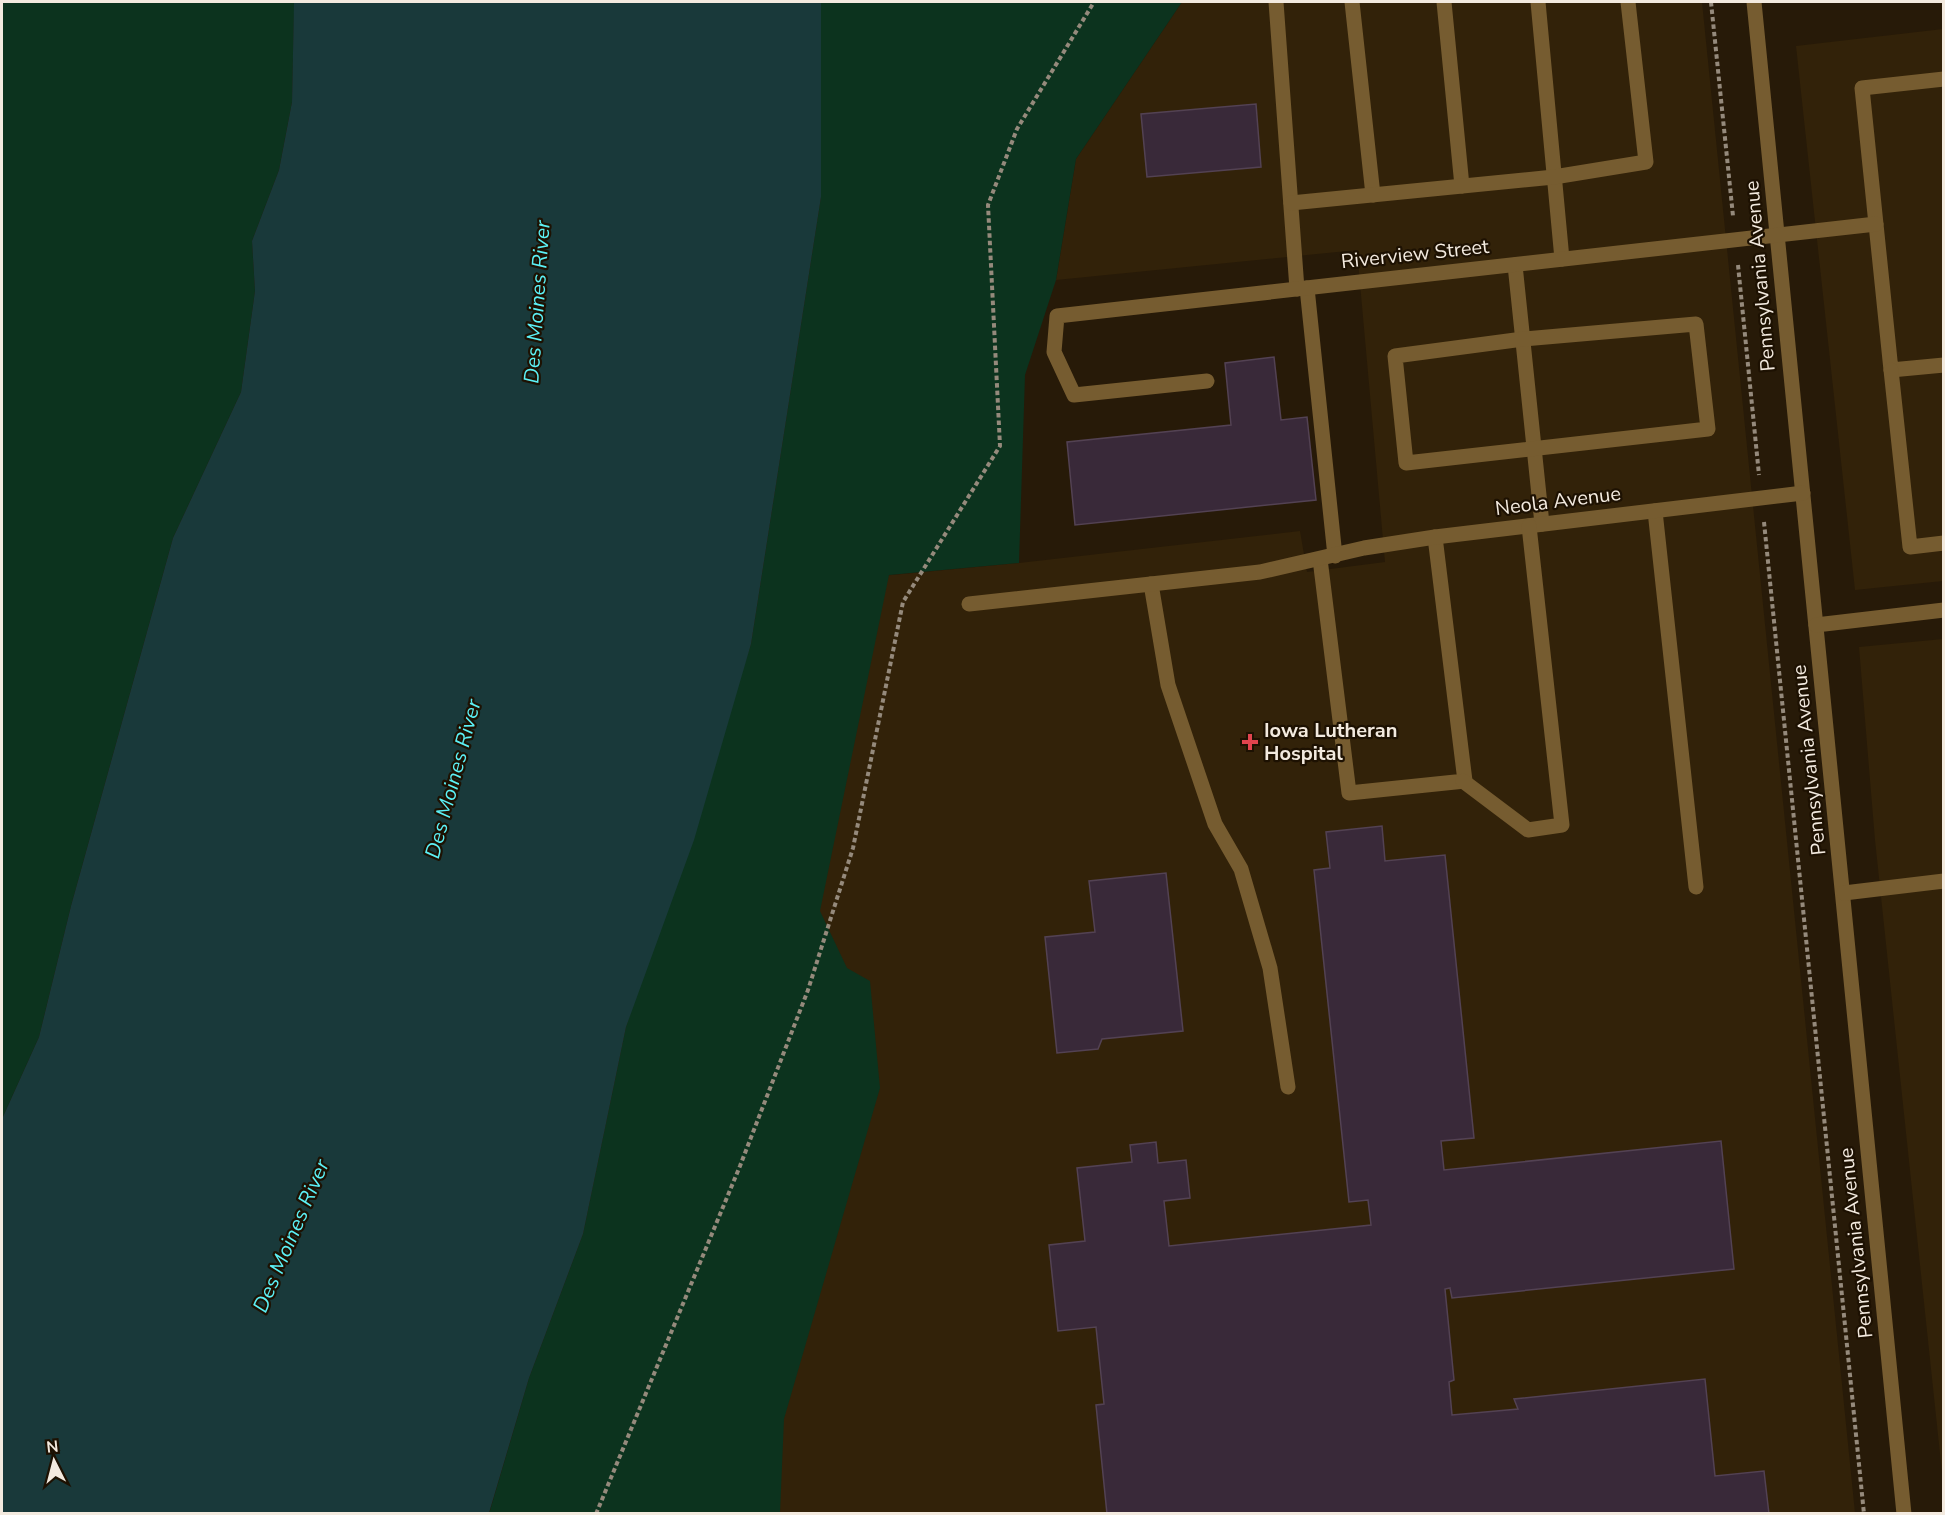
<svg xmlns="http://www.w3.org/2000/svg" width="1945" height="1515" font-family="'Nunito Sans',sans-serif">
	<rect width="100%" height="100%" fill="#271a08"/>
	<g fill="#322209">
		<path d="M821 2H1024L998 41 798 584 1019 563 1300 531 1307 572 1385 562 1357 250 1056 280 1076 159 1182 2H1702L1855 1513 489 1514 583 1234 626 1027 751 644 821 197Z"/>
		<path d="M1943 29V581L1855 590 1796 46Z"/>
		<path d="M1943 639V1482L1875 840 1859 647Z"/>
	</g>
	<g fill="#0c331e">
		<path d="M2 2H294V13L292 102 279 170 252 241 255 291 241 392 173 538 71 906 39 1037 2 1119Z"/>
		<path d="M821 2H1182L1076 159 1056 280 1025 375 1019 563 889 575 820 911 847 968 870 981 880 1088 784 1419 780 1513 489 1514 529 1378 583 1234 626 1027 751 644 821 197Z"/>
	</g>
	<path fill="#19393a" d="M294 2H821V197L751 644 694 840 626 1027 583 1234 529 1378 489 1513H2V1119L39 1037 71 906 173 538 241 392 255 291 252 241 279 170 292 102Z"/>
	<g fill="#392939" stroke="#534253" stroke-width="1.5">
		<path d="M1256 104 1261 167 1147 177 1141 114Z"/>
		<path d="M1274 357 1281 420 1307 417 1316 500 1075 525 1067 442 1231 425 1225 363Z"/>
		<path d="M1382 826 1385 861 1445 855 1474 1138 1441 1141 1444 1170 1721 1141 1734 1269 1452 1298 1450 1288 1445 1289 1454 1380 1449 1382 1452 1415 1518 1409 1514 1399 1705 1379 1715 1476 1764 1471 1769 1514H1107L1096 1405 1104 1404 1096 1327 1058 1331 1049 1245 1085 1241 1077 1168 1132 1162 1130 1145 1156 1142 1158 1163 1186 1160 1190 1198 1164 1201 1169 1246 1371 1225 1368 1200 1349 1202 1314 870 1330 868 1326 832Z"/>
		<path d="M1166 873 1183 1031 1102 1039 1098 1049 1057 1053 1045 937 1095 932 1089 881Z"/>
	</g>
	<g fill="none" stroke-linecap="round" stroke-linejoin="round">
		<g stroke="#958a7c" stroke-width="4" stroke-dasharray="4.5 3" stroke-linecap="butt">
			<path d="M1711 2 1733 216"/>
			<path d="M1738 265 1759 475"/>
			<path d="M1764 522 1864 1514"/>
			<path d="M596 1514 740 1166 808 990 853 848 903 602 1000 446 988 205 1017 129 1094 2"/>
		</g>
		<g stroke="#765c30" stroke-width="15">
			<path d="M1276 2 1297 289"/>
			<path d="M1352 2 1373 195"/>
			<path d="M1444 2 1462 186"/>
			<path d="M1538 2 1562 259"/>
			<path d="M1754 2 1904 1514"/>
			<path d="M1944 79 1862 88 1891 370 1944 365"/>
			<path d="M1291 203 1554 177 1646 162 1628 2"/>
			<path d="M1515 265 1542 524"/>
			<path d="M1307 288 1335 556"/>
			<path d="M1696 324 1708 429 1406 463 1395 356 1523 339Z"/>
			<path d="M1891 370 1910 547 1944 543"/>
			<path d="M1207 381 1074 395 1054 352 1057 316 1876 224"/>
			<path d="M1655 511 1696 887"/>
			<path d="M1320 559 1349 793 1465 781 1435 537"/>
			<path d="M1151 584 1168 685 1215 824 1241 869 1270 968 1288 1087"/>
			<path d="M969 604 1260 572 1364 548 1435 537 1803 493"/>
			<path d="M1816 625 1944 610"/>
			<path d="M1463 781 1528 830 1562 825 1529 526"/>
			<path d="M1844 893 1944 881"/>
		</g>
	</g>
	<path fill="#e0444e" stroke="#1d1102" stroke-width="2" d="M1247 733h6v6h6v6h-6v6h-6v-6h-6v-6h6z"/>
	<g text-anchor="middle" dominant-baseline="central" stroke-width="4.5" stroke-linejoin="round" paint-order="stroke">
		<g font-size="20" fill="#f3eadf" stroke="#1d1102">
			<text transform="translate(1415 254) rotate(-6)">Riverview Street</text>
			<text transform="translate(1760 276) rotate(-95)">Pennsylvania Avenue</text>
			<text transform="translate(1558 501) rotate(-7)">Neola Avenue</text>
			<text transform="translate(1809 760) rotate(-96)">Pennsylvania Avenue</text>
			<text transform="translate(1856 1243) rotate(-96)">Pennsylvania Avenue</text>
		</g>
		<g font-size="20" font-weight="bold" fill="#f3eadf" stroke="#1d1102" text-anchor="start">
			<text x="1264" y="730">Iowa Lutheran<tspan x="1264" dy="23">Hospital</tspan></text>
		</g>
		<g font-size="21" font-style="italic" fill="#5cf1f6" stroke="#1d1102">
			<text transform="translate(537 302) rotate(-86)">Des Moines River</text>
			<text transform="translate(453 779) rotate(-75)">Des Moines River</text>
			<text transform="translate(291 1236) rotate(-67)">Des Moines River</text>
		</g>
	</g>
	<rect width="1945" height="1515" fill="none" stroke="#f3eadf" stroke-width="6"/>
	<g transform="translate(54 1461) rotate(354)" stroke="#1d1102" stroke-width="4.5" paint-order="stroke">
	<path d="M0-4.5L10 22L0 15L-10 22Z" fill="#f3eadf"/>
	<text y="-9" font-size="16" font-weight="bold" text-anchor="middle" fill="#f3eadf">N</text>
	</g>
</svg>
